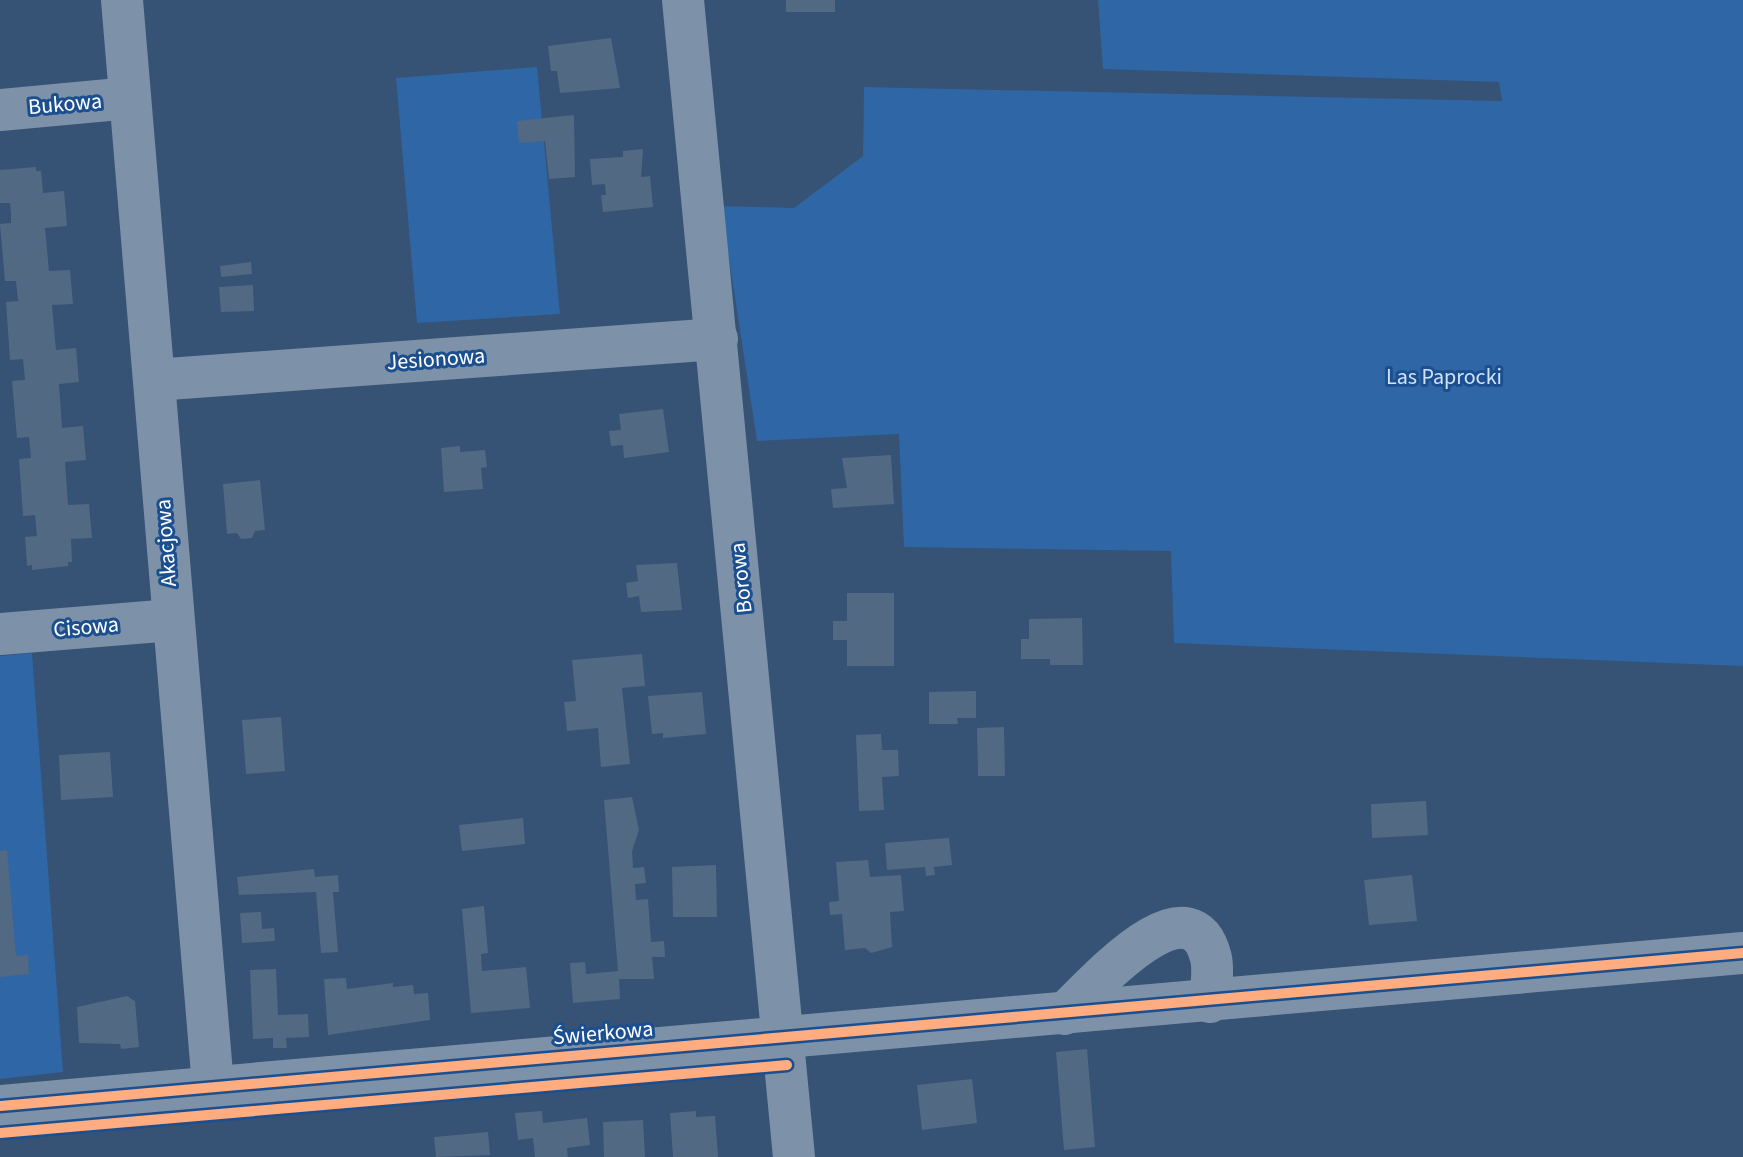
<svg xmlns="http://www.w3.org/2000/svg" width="1743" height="1157" font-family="'Source Sans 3',sans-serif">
	<rect width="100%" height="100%" fill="#365274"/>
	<g fill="#2f66a5">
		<path d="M1098 0H1743V666L1174 643 1171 551 904 547 899 434 757 441 721 206 794 208 863 156 864 87 1502 101 1499 82 1103 69Z"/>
		<path d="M537 67 560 314 417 323 396 78Z"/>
		<path d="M32 653 63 1072 0 1079V656Z"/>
	</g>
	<g fill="#526984">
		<rect x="786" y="0" width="49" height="12"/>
		<path d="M611 38 620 88 560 93 557 71H551L548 46Z"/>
		<path d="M574 115 575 177 549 179 545 141 519 143 517 121Z"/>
		<path d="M643 149 641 177 650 176 653 207 603 212 601 195H606L605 184 592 185 590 159 623 157V151Z"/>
		<path d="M36 167V171H41L43 193 64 191 67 226 45 228 49 271 70 270 73 304 52 305 56 350 76 348 79 382 59 384 62 428 83 426 86 460 65 462 68 505 89 504 92 538 71 539 72 562H68V566L32 570V565L27 566 25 537 37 536 35 515 23 516 19 459 31 458 29 437 17 438 12 381 25 380 23 359 10 360 6 302 18 301 16 281H5L0 224 11 223V213L10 203H0V170Z"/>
		<path d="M251 262 252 274 221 277 220 266Z"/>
		<path d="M253 285 254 311 221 312 219 287Z"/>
		<path d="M663 409 669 452 624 458 623 445 611 446 609 431 621 430 619 414Z"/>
		<path d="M460 446V452L485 450 487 467 481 468 483 489 444 492 441 448Z"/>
		<path d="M891 455 894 504 833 508 831 489 847 488 842 458Z"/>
		<path d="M260 480 265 530 255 531 252 538 241 539 237 533 227 534 223 484Z"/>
		<path d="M677 563 682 610 641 612 639 596 628 598 626 583 638 581 636 565Z"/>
		<path d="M847 593H894V666H847V640H833V621H847Z"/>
		<path d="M1082 618 1083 665H1050V659H1021V639H1029V619Z"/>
		<path d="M642 654 645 686 622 688 630 764 601 767 598 728 567 731 564 702 576 701 572 660Z"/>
		<path d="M976 691V718H957L958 724H929V692Z"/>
		<path d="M702 692 706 734 663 738V733L652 734 648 696Z"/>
		<path d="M281 717 285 771 246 774 242 720Z"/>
		<path d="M1004 727 1005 776H978L977 728Z"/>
		<path d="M881 734 882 750H898L899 776 882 777 884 810 859 811 856 735Z"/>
		<path d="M110 752 113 797 61 800 59 755Z"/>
		<path d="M632 797 639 830 632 851 633 868 644 867 646 883 635 884 636 900 648 899 651 942 664 941 665 957H652L654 979H619L620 999 573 1003 570 963 585 962 586 974 618 971 604 800Z"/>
		<path d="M1426 801 1428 835 1372 838 1371 804Z"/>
		<path d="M523 818 525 844 462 851 459 825Z"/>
		<path d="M949 838 952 865 934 867 935 875 926 876 925 867 887 870 885 843Z"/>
		<path d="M7 850 16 956 28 955 29 974 0 977V851Z"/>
		<path d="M868 860 870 877 901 875 904 911 890 912 892 947 871 953 865 948 845 950 842 914 830 915 829 902 839 901 836 862Z"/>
		<path d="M716 865 717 917H673L672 867Z"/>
		<path d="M314 869 315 877 338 875 339 892H333L338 952 321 953 316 892 239 895 237 877Z"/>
		<path d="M1412 875 1417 921 1369 925 1364 880Z"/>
		<path d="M484 906 488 953 481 954 482 971 526 967 530 1008 471 1013 462 909Z"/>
		<path d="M261 912 262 929 274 928 275 941 242 943 240 913Z"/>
		<path d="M276 969 278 1015 308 1014 309 1037 286 1038 287 1048H273V1038L253 1039 250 970Z"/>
		<path d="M346 978 347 989 393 983V987L413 985 414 994 428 993 430 1020 328 1035 324 979Z"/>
		<path d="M127 996 135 1001 139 1047 121 1049 120 1044 79 1043 77 1007Z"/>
		<path d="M1087 1049 1095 1147 1064 1150 1056 1052Z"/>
		<path d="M972 1079 977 1123 922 1130 917 1085Z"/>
		<path d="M542 1111 543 1123 587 1118 590 1145 567 1148 568 1157H535L533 1138 518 1140 515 1113Z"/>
		<path d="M696 1111V1117L715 1116 718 1157H673L670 1113Z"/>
		<path d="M643 1120 645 1157H604L603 1122Z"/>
		<path d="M488 1132 490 1155 436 1157 434 1137Z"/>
	</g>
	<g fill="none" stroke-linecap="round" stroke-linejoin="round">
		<g stroke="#7d92a8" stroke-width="42">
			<path d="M122 0 213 1086"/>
			<path d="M683 0 794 1157"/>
			<path d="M0 110 130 98"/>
			<path d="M154 380 717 339"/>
			<path d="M0 634 172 620"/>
			<path d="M1064 1014C1091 989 1190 874 1211 958 1214 971 1211 988 1210 1002"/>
			<path d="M0 1106 1743 953"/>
		</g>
		<defs>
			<g id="cycleway">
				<path d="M0 1106 1743 953"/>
				<path d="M0 1133 787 1065"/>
			</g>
		</defs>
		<use href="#cycleway" stroke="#1b4f8f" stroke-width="15"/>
		<use href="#cycleway" stroke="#ffac80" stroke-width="10"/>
	</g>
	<g text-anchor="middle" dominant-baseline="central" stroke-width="6" stroke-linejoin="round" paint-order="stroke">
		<g font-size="22" fill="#fff" stroke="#1b4f8f">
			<text transform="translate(65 104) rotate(-5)">Bukowa</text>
			<text transform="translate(436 359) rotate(-4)">Jesionowa</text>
			<text transform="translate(166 543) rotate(-94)">Akacjowa</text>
			<text transform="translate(741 578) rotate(-96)">Borowa</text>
			<text transform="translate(86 627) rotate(-5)">Cisowa</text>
			<text transform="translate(603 1033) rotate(-5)">Świerkowa</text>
		</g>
		<g font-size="22" fill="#cfe3fa" stroke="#1b4f8f">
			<text x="1444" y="377">Las Paprocki</text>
		</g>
	</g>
</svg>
